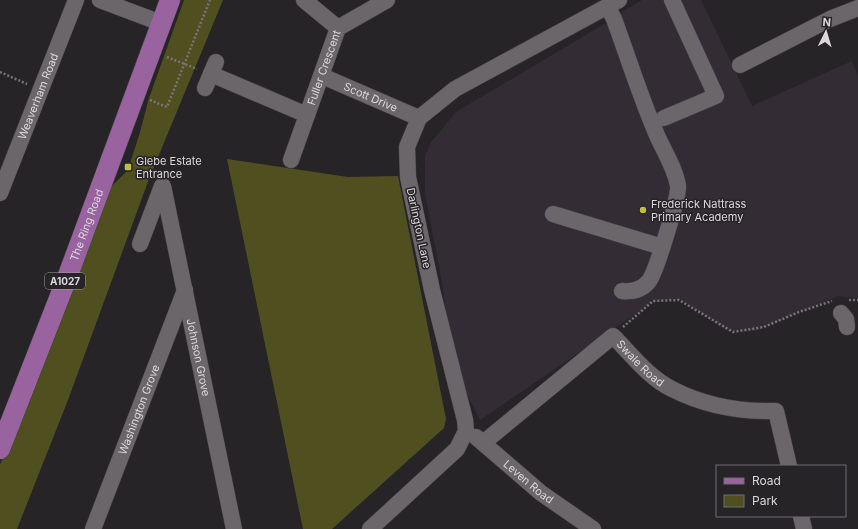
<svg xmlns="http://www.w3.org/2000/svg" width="858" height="529" font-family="Inter,sans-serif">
	<rect width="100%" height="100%" fill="#272428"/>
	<path fill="#332c34" d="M642 0H701L752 106 852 61 858 77V298L838 296 756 331H728L680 299 653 302 480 420 464 388 448 326 442 283 425 193V156L431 142 456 112 606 23H611L618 14Z"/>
	<g fill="#4f4f20">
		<path d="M184 0H223L149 179 68 400 17 529H0V465L107 191 128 170 140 132 149 98Z"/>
		<path d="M227 159 348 177 398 176 446 419 444 428 332 529H303Z"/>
	</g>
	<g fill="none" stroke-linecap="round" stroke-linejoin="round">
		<defs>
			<g id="minor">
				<path d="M100 0 161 23"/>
				<path d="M304 0 338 28"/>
				<path d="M608 7 614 19C628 57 640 96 656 133 663 150 675 167 678 186 679 197 656 272 649 281 642 290 632 292 622 291"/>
				<path d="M740 65 830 19 858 8"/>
				<path d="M211 74 307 115"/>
				<path id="s1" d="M322 76 419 118"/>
				<path d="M205 88 216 62"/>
				<path d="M664 118 716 96 672 0"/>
				<path id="s2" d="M291 160 338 28 387 0"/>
				<path id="s3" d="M163 186 234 529"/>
				<path id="s4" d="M0 193 76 0"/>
				<path d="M553 214 662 247"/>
				<path d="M140 244 162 186"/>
				<path d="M841 313 846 319 847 327"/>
				<path id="s5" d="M476 437 541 493 593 529"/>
				<path id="s6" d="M483 443 613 336C631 354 649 378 672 389 705 406 740 412 776 411L789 466"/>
				<path d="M801 516 804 529"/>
				<path id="s7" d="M93 529 185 290"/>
				<path d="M370 529 457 449 466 431 465 420 432 290 408 177 407 147 419 118 455 89 619 0"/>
			</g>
			<g id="major">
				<path id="s8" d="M0 449 67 278 170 0"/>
			</g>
		</defs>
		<use href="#minor" stroke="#454245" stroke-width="17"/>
		<use href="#major" stroke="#454245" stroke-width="21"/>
		<g stroke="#787579" stroke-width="2.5" stroke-dasharray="2 2" stroke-linecap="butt">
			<path d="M167 57 197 69"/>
			<path d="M0 72 27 84"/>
			<path d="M150 100 167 107 210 0"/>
			<path d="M849 300H858"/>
			<path d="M623 327 653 301 679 300 733 332 764 327 799 312 832 301"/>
		</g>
		<use href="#minor" stroke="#6a666a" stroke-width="16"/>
		<use href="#major" stroke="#99639f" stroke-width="20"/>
	</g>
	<g fill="#bfbe41" stroke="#272428" stroke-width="1.5">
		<rect x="124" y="163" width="8" height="8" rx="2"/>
		<circle cx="643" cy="210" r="4"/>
	</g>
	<g text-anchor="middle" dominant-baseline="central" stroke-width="3" stroke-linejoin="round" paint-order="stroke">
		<rect fill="#272428" stroke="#a5a2a5" stroke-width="1" x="45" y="273" width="40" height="16" rx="3"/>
		<g font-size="10" font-weight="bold" fill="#dbd8db">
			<text x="65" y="281">A1027</text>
		</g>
		<g font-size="11" fill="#dbd8db" stroke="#272428">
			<text stroke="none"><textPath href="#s2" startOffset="98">Fuller Crescent</textPath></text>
			<text stroke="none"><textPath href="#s4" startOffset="104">Weaverham Road</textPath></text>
			<text stroke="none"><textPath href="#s1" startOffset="53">Scott Drive</textPath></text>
			<text stroke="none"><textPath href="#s8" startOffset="240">The Ring Road</textPath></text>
			<text transform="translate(419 228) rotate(78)">Darlington Lane</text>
			<text stroke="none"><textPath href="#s3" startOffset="175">Johnson Grove</textPath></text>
			<text stroke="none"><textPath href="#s6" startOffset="207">Swale Road</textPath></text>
			<text stroke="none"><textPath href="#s7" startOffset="128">Washington Grove</textPath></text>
			<text stroke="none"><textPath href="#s5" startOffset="69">Leven Road</textPath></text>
		</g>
		<g font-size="11" fill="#dbd8db" stroke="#272428" text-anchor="start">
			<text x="136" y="161">Glebe Estate<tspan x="136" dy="13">Entrance</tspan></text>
			<text x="651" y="204">Frederick Nattrass<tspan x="651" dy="13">Primary Academy</tspan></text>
		</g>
	</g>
	<rect x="716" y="465" width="130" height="52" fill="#272428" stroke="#6f6c70"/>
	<rect x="724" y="478" width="20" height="6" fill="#99639f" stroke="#6f6c70"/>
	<text x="752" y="485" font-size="12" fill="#dbd8db">Road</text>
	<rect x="724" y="495" width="20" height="12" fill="#4f4f20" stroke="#6f6c70"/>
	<text x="752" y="505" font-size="12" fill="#dbd8db">Park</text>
	<g transform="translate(826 32) rotate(5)" stroke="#272428" stroke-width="3" paint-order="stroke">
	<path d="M0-3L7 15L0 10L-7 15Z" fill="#dbd8db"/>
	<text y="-6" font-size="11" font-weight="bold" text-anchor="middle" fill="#dbd8db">N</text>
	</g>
</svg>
